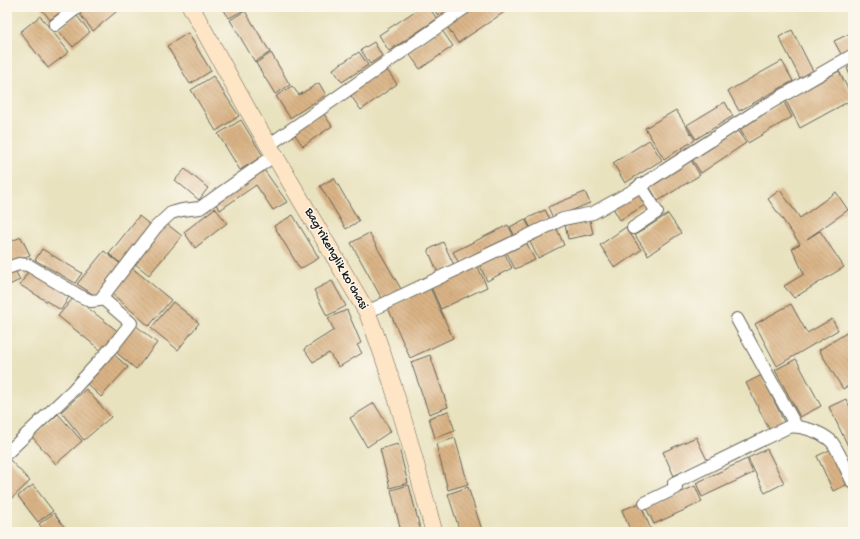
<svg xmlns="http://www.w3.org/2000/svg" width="860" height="539" font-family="'Gochi Hand',sans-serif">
	<defs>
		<pattern id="building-back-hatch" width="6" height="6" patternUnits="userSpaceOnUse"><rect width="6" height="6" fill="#d9b385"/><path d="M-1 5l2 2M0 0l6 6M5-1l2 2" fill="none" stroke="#ba9972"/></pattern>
	</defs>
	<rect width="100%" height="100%" fill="#fbf7ec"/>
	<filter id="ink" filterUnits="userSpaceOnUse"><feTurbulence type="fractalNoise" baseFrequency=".025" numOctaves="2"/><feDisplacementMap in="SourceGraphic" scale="8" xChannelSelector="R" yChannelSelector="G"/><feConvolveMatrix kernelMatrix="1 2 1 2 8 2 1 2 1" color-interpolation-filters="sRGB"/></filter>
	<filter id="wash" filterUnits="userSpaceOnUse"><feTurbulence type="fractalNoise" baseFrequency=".012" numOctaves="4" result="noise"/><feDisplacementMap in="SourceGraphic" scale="16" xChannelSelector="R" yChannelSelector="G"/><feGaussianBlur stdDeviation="0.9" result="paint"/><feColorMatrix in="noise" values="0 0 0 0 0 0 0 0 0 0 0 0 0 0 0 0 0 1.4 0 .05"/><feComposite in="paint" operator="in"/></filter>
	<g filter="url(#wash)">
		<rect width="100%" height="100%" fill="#e9e2bf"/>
		<g id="blocks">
			<g fill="url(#building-back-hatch)">
				<path d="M40 7H67L50 20Z"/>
				<path d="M87 7H122L93 31 79 13Z"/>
				<path d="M222 7H242L244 10 229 18Z"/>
				<path d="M421 7H429L437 19 389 51 379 35Z"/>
				<path d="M433 7H452L438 16Z"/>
				<path d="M473 7H512L458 43 446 25Z"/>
				<path d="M245 11 270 52 255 62 230 20Z"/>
				<path d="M76 15 90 32 73 47 58 30Z"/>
				<path d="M40 16 69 52 48 68 20 32Z"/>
				<path d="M441 29 453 46 420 69 408 52Z"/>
				<path d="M792 30 813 71 800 78 779 37Z"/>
				<path d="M853 32V50L842 56 834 41Z"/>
				<path d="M188 33 211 71 190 84 167 46Z"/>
				<path d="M374 42 382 56 370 64 361 50Z"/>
				<path d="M359 52 368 65 342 82 333 69Z"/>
				<path d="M271 53 290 85 275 94 256 63Z"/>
				<path d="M782 61 793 81 739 111 728 91Z"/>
				<path d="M853 65V82L847 68Z"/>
				<path d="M385 67 397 84 361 110 349 93Z"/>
				<path d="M839 71 853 99 800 128 786 101Z"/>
				<path d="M213 76 239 116 216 131 191 90Z"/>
				<path d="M319 83 326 95 290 118 276 96 292 86 299 95Z"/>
				<path d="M725 102 733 116 696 139 687 125Z"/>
				<path d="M784 102 792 117 748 143 739 128Z"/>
				<path d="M676 110 695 140 664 159 645 128Z"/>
				<path d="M322 111 332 126 303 146 293 132Z"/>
				<path d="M241 120 263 156 240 170 218 134Z"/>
				<path d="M737 130 746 143 701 173 692 159Z"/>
				<path d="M649 140 662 160 625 183 613 163Z"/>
				<path d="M691 160 700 175 658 201 649 186Z"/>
				<path d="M262 167 287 202 273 210 256 185 220 210 215 203Z"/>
				<path d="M185 169 208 188 199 200 175 180Z"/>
				<path d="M334 178 359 221 346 229 320 186Z"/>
				<path d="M780 190 800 218 836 192 848 210 807 239 820 231 844 267 794 298 784 286 804 274 792 248 800 244 768 199Z"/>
				<path d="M585 192 590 203 553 218 548 207Z"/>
				<path d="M638 193 645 205 620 220 613 208Z"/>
				<path d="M215 208 227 223 195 248 184 232Z"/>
				<path d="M545 210 550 219 531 228 526 219Z"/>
				<path d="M668 214 681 233 648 255 635 235Z"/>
				<path d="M293 215 319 258 300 269 274 226Z"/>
				<path d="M139 216 153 227 123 265 109 254Z"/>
				<path d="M525 219 530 228 515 236 510 227Z"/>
				<path d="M590 220 593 234 568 239 565 225Z"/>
				<path d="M167 224 182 236 149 275 134 263Z"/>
				<path d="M508 225 514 237 459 263 453 252Z"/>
				<path d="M556 227 564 245 538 258 529 240Z"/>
				<path d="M626 227 641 250 615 268 600 245Z"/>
				<path d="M369 233 401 289 382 299 351 243Z"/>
				<path d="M21 237 30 255 7 265V243Z"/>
				<path d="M443 242 454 265 438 273 428 250Z"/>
				<path d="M526 242 535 260 515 269 506 251Z"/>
				<path d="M42 249 82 273 75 283 35 260Z"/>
				<path d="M104 251 123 266 97 297 77 284Z"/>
				<path d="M504 252 512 268 487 281 479 264Z"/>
				<path d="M477 265 487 287 441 309 431 287Z"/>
				<path d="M131 267 171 300 149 326 110 292Z"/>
				<path d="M15 270 20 280 7 286V274Z"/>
				<path d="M29 270 70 295 61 310 20 285Z"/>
				<path d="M332 281 346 306 327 316 314 290Z"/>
				<path d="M430 288 453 338 410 358 388 308Z"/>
				<path d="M74 297 120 333 104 353 58 316Z"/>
				<path d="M173 302 199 323 178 350 151 328Z"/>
				<path d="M791 304 807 333 832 319 838 330 777 366 755 324Z"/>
				<path d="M347 310 361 343 357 345 362 353 339 367 329 353 313 362 304 349 334 330 328 318Z"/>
				<path d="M134 324 157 343 136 369 112 349Z"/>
				<path d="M853 329V383L843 389 819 350Z"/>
				<path d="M111 352 128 367 101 397 85 382Z"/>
				<path d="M430 355 448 407 429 414 411 362Z"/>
				<path d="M796 359 821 406 800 417 775 370Z"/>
				<path d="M762 375 785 424 770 431 746 383Z"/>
				<path d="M86 389 111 417 84 440 61 412Z"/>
				<path d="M846 399 853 413V456L829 407Z"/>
				<path d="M374 403 391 431 367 447 350 418Z"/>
				<path d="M448 411 455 431 435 438 429 418Z"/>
				<path d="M58 414 82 441 56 464 32 437Z"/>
				<path d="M696 437 707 460 674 476 663 452Z"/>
				<path d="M455 438 468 484 448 490 436 444Z"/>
				<path d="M398 444 408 483 390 488 380 449Z"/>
				<path d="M767 449 784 483 765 493 748 458Z"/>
				<path d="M832 449 848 484 833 491 817 456Z"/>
				<path d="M747 459 753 473 702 497 696 483Z"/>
				<path d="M10 460 30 481 7 503V462Z"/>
				<path d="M33 485 53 511 38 522 18 496Z"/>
				<path d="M409 485 421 532H401L391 490Z"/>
				<path d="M695 486 702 502 654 524 646 508Z"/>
				<path d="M468 487 482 530 476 532H460L448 494Z"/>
				<path d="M640 503 652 532H631L622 510Z"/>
				<path d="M54 513 68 532H45L39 524Z"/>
			</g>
		</g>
	</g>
	<g filter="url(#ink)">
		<use href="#blocks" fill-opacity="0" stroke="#646155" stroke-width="1"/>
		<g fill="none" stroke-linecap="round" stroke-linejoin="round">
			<defs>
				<g id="street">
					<path d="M55 25 78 7"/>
					<path d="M269 145 466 7"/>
					<path d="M633 228 657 212 640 185"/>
					<path d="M7 268 19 264 28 265 78 295 91 301 100 300 156 227 171 213 182 210 200 208 275 155"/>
					<path d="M367 312 563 219 593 213 634 190 758 110 853 55"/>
					<path d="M737 319 796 426"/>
					<path d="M7 453 73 390 113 346 131 323 102 298"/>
					<path d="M645 503 676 488 674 483 788 427C801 425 821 432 831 441 836 445 849 475 853 483"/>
				</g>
				<path id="secondary" d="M191 7 249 112 367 312C395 383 414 458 434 532"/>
			</defs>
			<use href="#street" stroke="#646155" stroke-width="14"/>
			<use href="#secondary" stroke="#646155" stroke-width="18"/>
			<use href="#street" stroke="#fff" stroke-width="12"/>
			<use href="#secondary" stroke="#fee5c5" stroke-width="17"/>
		</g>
	</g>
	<g text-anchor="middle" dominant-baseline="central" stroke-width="3" stroke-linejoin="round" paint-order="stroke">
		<g font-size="13" fill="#1c1c1c" stroke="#fbf7ec">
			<text transform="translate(336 259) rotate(60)">Bag'rikenglik ko'chasi</text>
		</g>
	</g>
	<rect width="860" height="539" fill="none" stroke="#fbf7ec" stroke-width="24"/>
</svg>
